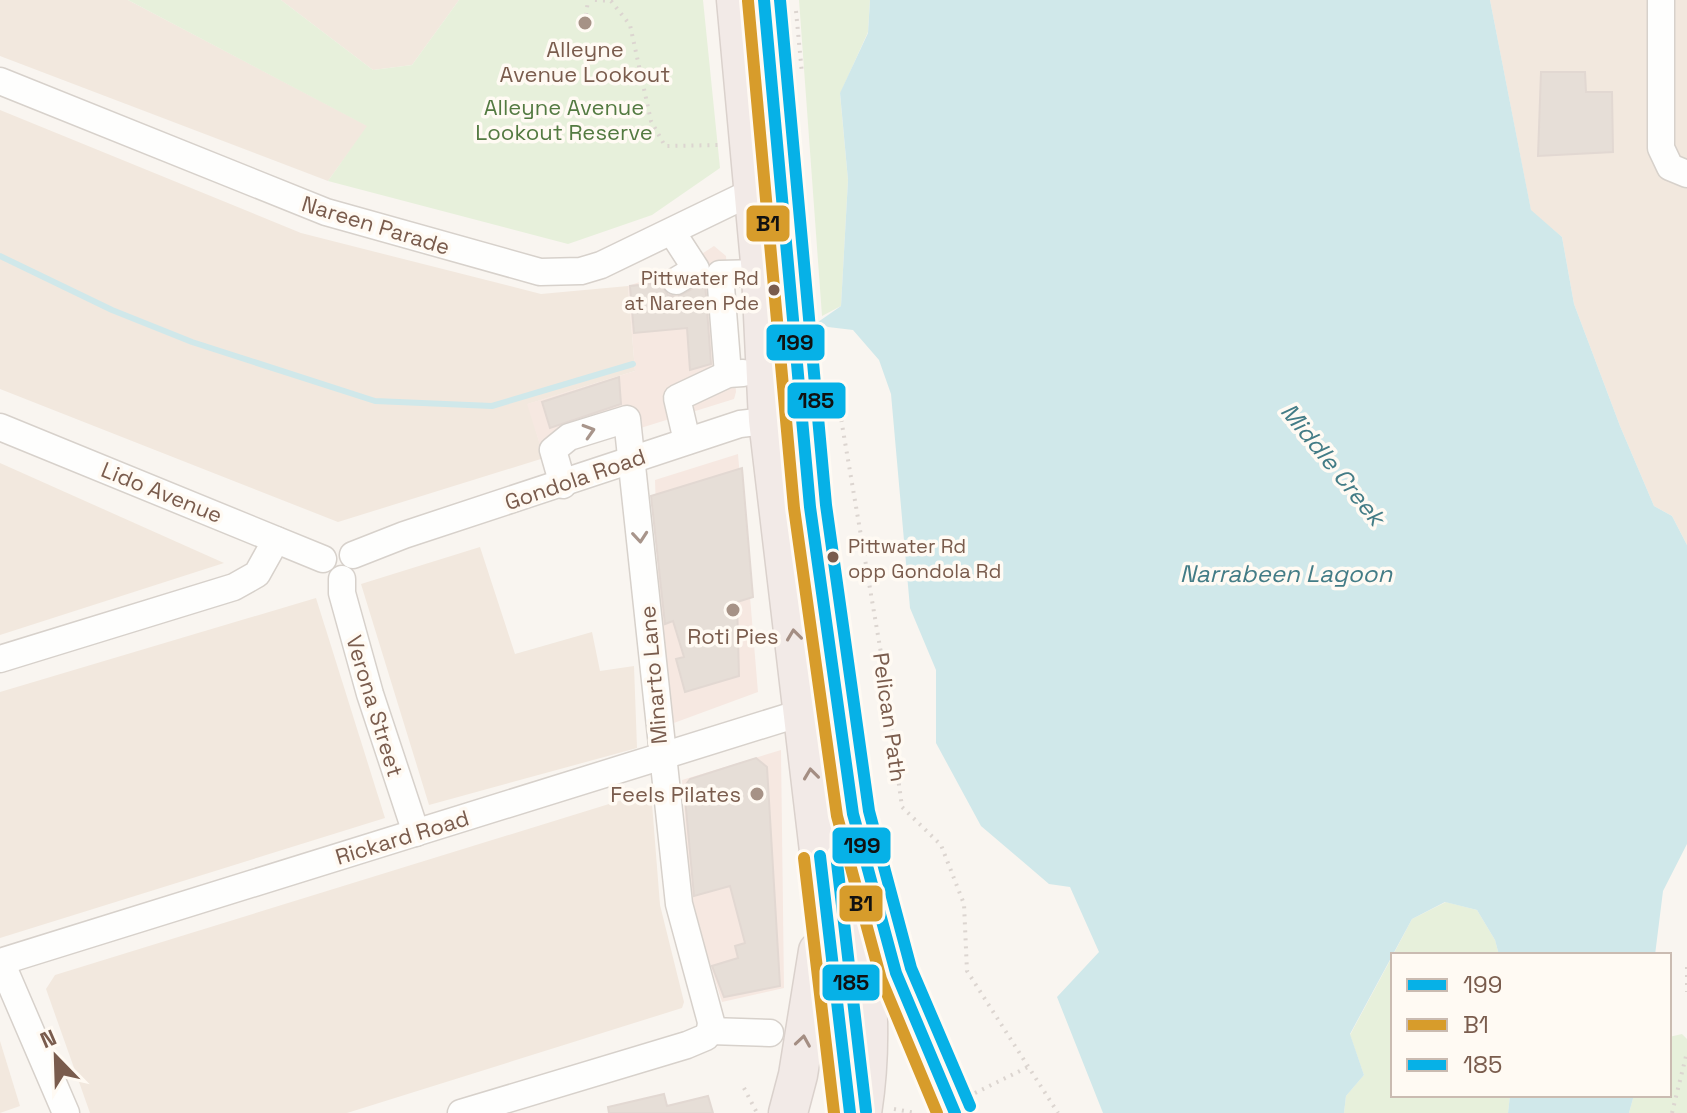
<svg xmlns="http://www.w3.org/2000/svg" width="1687" height="1113" font-family="'Space Grotesk',sans-serif">
	<rect width="100%" height="100%" fill="#f9f5f0"/>
	<g fill="#f2e8de">
		<path d="M0 0H128L368 126 328 181 0 56Z"/>
		<path d="M281 0H459L412 65 373 70Z"/>
		<path d="M1490 0H1687V545L1672 516 1654 506 1620 426 1574 304 1562 237 1531 211Z"/>
		<path d="M0 110 301 233 541 294 628 286 635 371 528 404 544 458 338 522 0 389Z"/>
		<path d="M0 463 224 563 0 635Z"/>
		<path d="M480 547 515 654 592 632 600 671 634 666 637 748 429 805 361 584Z"/>
		<path d="M316 598 385 818 0 938V692Z"/>
		<path d="M651 791 660 905 684 1002 682 1008 347 1113H90L46 989 55 975Z"/>
		<path d="M0 1041 20 1106 0 1113Z"/>
	</g>
	<g fill="#f6e8e1">
		<path d="M714 246 726 256 736 392 734 399 544 458 527 404 635 371 628 286 680 268Z"/>
		<path d="M738 454 758 692 663 727 655 480Z"/>
		<path d="M781 750 784 988 722 1002 691 904 682 780Z"/>
	</g>
	<g fill="#e7f0db">
		<path d="M128 0H281L373 70 412 65 459 0H703L720 168 652 215 568 244 328 181 367 126Z"/>
		<path d="M799 0H870L868 32 840 94 848 180 841 306 822 316Z"/>
		<path d="M1446 902 1477 910 1495 940 1499 955H1393L1412 919Z"/>
		<path d="M1393 955V1095H1510L1508 1113H1344L1346 1096 1364 1075 1350 1035Z"/>
		<path d="M1682 1034 1687 1039V1113H1629L1634 1095H1669V1037Z"/>
	</g>
	<g fill="#d0e8ea">
		<path d="M870 0H1490L1531 210 1562 237 1574 304 1620 426 1654 506 1672 516 1687 545V844L1663 891 1655 955H1499L1495 940 1477 910 1445 902 1412 919 1350 1034 1364 1075 1346 1096 1344 1113H1103L1057 997 1099 952 1070 887 1049 884 981 826 936 743V670L910 608 891 394 879 360 853 330 828 327 818 322 841 306 848 180 840 93 868 33Z"/>
		<path d="M1510 1095H1634L1629 1113H1508Z"/>
	</g>
	<g fill="none" stroke-linecap="round" stroke-linejoin="round">
		<path stroke="#d0e8ea" stroke-width="6" d="M0 256 112 310 192 342 375 401 492 406 633 364"/>
	</g>
	<g fill="#e6ded7" stroke="#e2d8d2" stroke-width="2">
		<path d="M1541 72H1585L1586 92H1612L1613 152 1538 156Z"/>
		<path d="M705 282 711 364 690 370 687 328 634 333 630 286 661 283 668 295 677 297Z"/>
		<path d="M619 377 621 404 550 428 542 402Z"/>
		<path d="M742 468 753 597 737 602 739 676 685 692 676 659 684 657 673 621 665 624 651 496Z"/>
		<path d="M756 758 767 767 780 986 724 997 712 966 738 958 735 946 745 943 730 886 694 896 684 787 690 779Z"/>
		<path d="M664 1094 667 1106 708 1096 713 1113H609L608 1107Z"/>
	</g>
	<g fill="none" stroke-linecap="round" stroke-linejoin="round">
		<defs>
			<g id="minor">
				<path d="M1661 0V148L1670 167 1687 174"/>
				<path d="M0 81 326 212 540 272 581 271 601 265 754 191"/>
				<path d="M672 232 696 269 676 281"/>
				<path d="M728 374 720 274 761 273"/>
				<path d="M0 427 323 559"/>
				<path d="M687 441 677 398 728 374 743 373"/>
				<path d="M563 485 553 450 569 437 627 419 679 904 711 1022 710 1031"/>
				<path d="M353 555 404 535 740 424 782 419"/>
				<path d="M342 579V593L370 694 416 833"/>
				<path d="M0 659 234 587 257 574 276 540"/>
				<path d="M0 962 804 712"/>
				<path d="M1 962 66 1113"/>
				<path d="M710 1031 770 1033"/>
				<path d="M461 1113 687 1045 706 1037 710 1031"/>
			</g>
			<g id="highway">
				<path d="M736 0 761 273 768 420 850 1113"/>
				<path d="M764 0 810 507 853 814 896 973 919 1034 955 1113"/>
				<path d="M857 912C868 981 873 1044 862 1113"/>
				<path d="M788 1113 798 1075 818 951"/>
			</g>
		</defs>
		<use href="#minor" stroke="#d7d1cb" stroke-width="29"/>
		<use href="#highway" stroke="#dad1cc" stroke-width="41"/>
		<g stroke="#dcd5d0" stroke-width="4" stroke-dasharray="2 6" stroke-linecap="butt">
			<path d="M595 0 611 1 630 25 651 121 665 146 721 145"/>
			<path d="M796 11 802 74"/>
			<path d="M585 23 588 0"/>
			<path d="M829 392 838 401 882 659 902 807 941 845 964 904 967 971 1058 1113"/>
			<path d="M1687 967V992"/>
			<path d="M744 1088 757 1113"/>
			<path d="M975 1093 1030 1066"/>
			<path d="M894 1109 916 1113"/>
			<path d="M1672 1113 1687 1052"/>
		</g>
		<use href="#minor" stroke="#fefefd" stroke-width="26"/>
		<use href="#highway" stroke="#f2eae7" stroke-width="38"/>
		<defs>
			<g id="bus-1">
				<path d="M764 0 810 507 853 814 896 973 955 1113"/>
				<path d="M820 856 850 1113"/>
			</g>
			<g id="bus-2">
				<path d="M748 1 794 508 837 816 881 979 937 1113"/>
				<path d="M804 858 834 1113"/>
			</g>
			<g id="bus-3">
				<path d="M780 0 826 505 869 811 911 968 970 1106"/>
				<path d="M836 854 866 1111"/>
			</g>
		</defs>
		<use href="#bus-1" stroke="#fffaf3" stroke-width="18"/>
		<use href="#bus-2" stroke="#fffaf3" stroke-width="18"/>
		<use href="#bus-3" stroke="#fffaf3" stroke-width="18"/>
		<use href="#bus-1" stroke="#06b1e7" stroke-width="12"/>
		<use href="#bus-2" stroke="#d79c2b" stroke-width="12"/>
		<use href="#bus-3" stroke="#06b1e7" stroke-width="12"/>
	</g>
	<defs><path id="oneway-chevron" d="M-2-3.5L2.5 0L-2 3.5" fill="none" stroke-width="1.6" stroke-linecap="round" stroke-linejoin="round" transform="scale(2)"/></defs>
	<g stroke="#a8958b">
		<use href="#oneway-chevron" transform="translate(589 431) rotate(-17)"/>
		<use href="#oneway-chevron" transform="translate(640 537) rotate(85)"/>
	</g>
	<g stroke="#a48e83">
		<use href="#oneway-chevron" transform="translate(794 635) rotate(-97)"/>
		<use href="#oneway-chevron" transform="translate(811 774) rotate(-97)"/>
		<use href="#oneway-chevron" transform="translate(803 1041) rotate(-81)"/>
	</g>
	<g fill="#a69286" stroke="#fffaf3" stroke-width="3">
		<circle cx="585" cy="23" r="8"/>
		<circle cx="733" cy="610" r="8"/>
		<circle cx="757" cy="794" r="8"/>
	</g>
	<g fill="#7a5c4d" stroke="#fffaf3" stroke-width="3">
		<circle cx="774" cy="290" r="7"/>
		<circle cx="833" cy="557" r="7"/>
	</g>
	<g text-anchor="middle" dominant-baseline="central" stroke-width="7" stroke-linejoin="round" paint-order="stroke">
		<g font-size="20" fill="#7a5c4d" stroke="#fffaf3" text-anchor="end">
			<text x="759" y="278">Pittwater Rd<tspan x="759" dy="25">at Nareen Pde</tspan></text>
			<text x="848" y="546" text-anchor="start">Pittwater Rd<tspan x="848" dy="25">opp Gondola Rd</tspan></text>
		</g>
		<g font-size="22" fill="#7a5c4d" stroke="#fffaf3">
			<text x="585" y="49">Alleyne<tspan x="585" dy="25">Avenue Lookout</tspan></text>
			<text x="733" y="636">Roti Pies</text>
			<text x="741" y="794" text-anchor="end">Feels Pilates</text>
		</g>
		<g font-size="22" fill="#537a41" stroke="#fffaf3">
			<text x="564" y="107">Alleyne Avenue<tspan x="564" dy="25">Lookout Reserve</tspan></text>
		</g>
		<g font-size="22" fill="#7a5c4d" stroke="#fffaf3">
			<text transform="translate(376 225) rotate(17)">Nareen Parade</text>
			<text transform="translate(575 479) rotate(-19)">Gondola Road</text>
			<text transform="translate(162 492) rotate(22)">Lido Avenue</text>
			<text transform="translate(653 675) rotate(-95)">Minarto Lane</text>
			<text transform="translate(375 706) rotate(73)">Verona Street</text>
			<text transform="translate(890 717) rotate(82)">Pelican Path</text>
			<text transform="translate(402 837) rotate(-17)">Rickard Road</text>
		</g>
		<g font-size="24" font-style="italic" fill="#437c86" stroke="#fffaf3">
			<text transform="translate(1333 464) rotate(51)">Middle Creek</text>
			<text x="1286" y="573">Narrabeen Lagoon</text>
		</g>
	</g>
	<g stroke="#fffaf3" stroke-width="3">
		<rect x="745" y="204" width="46" height="39" rx="8" fill="#d79c2b"/>
		<rect x="765" y="323" width="61" height="39" rx="8" fill="#06b1e7"/>
		<rect x="786" y="381" width="61" height="39" rx="8" fill="#06b1e7"/>
		<rect x="831" y="826" width="61" height="39" rx="8" fill="#06b1e7"/>
		<rect x="838" y="884" width="46" height="39" rx="8" fill="#d79c2b"/>
		<rect x="821" y="963" width="60" height="39" rx="8" fill="#06b1e7"/>
	</g>
	<g font-size="22" text-anchor="middle" font-weight="bold" fill="#111">
		<text x="768" y="231">B1</text>
		<text x="795" y="350">199</text>
		<text x="816" y="408">185</text>
		<text x="862" y="853">199</text>
		<text x="861" y="911">B1</text>
		<text x="851" y="990">185</text>
	</g>
	<rect x="1391" y="953" width="280" height="144" fill="#fffaf3" stroke="#cabbb1" stroke-width="2"/>
	<rect x="1407" y="979" width="40" height="12" fill="#06b1e7" stroke="#cabbb1" stroke-width="2"/>
	<text x="1463" y="993" font-size="24" fill="#7a5c4d">199</text>
	<rect x="1407" y="1019" width="40" height="12" fill="#d79c2b" stroke="#cabbb1" stroke-width="2"/>
	<text x="1463" y="1033" font-size="24" fill="#7a5c4d">B1</text>
	<rect x="1407" y="1059" width="40" height="12" fill="#06b1e7" stroke="#cabbb1" stroke-width="2"/>
	<text x="1463" y="1073" font-size="24" fill="#7a5c4d">185</text>
	<g transform="translate(56 1057) rotate(337)" stroke="#fffaf3" stroke-width="6" paint-order="stroke">
	<path d="M0-6L14 30L0 20L-14 30Z" fill="#7a5c4d"/>
	<text y="-12" font-size="22" font-weight="bold" text-anchor="middle" fill="#7a5c4d">N</text>
	</g>
</svg>
